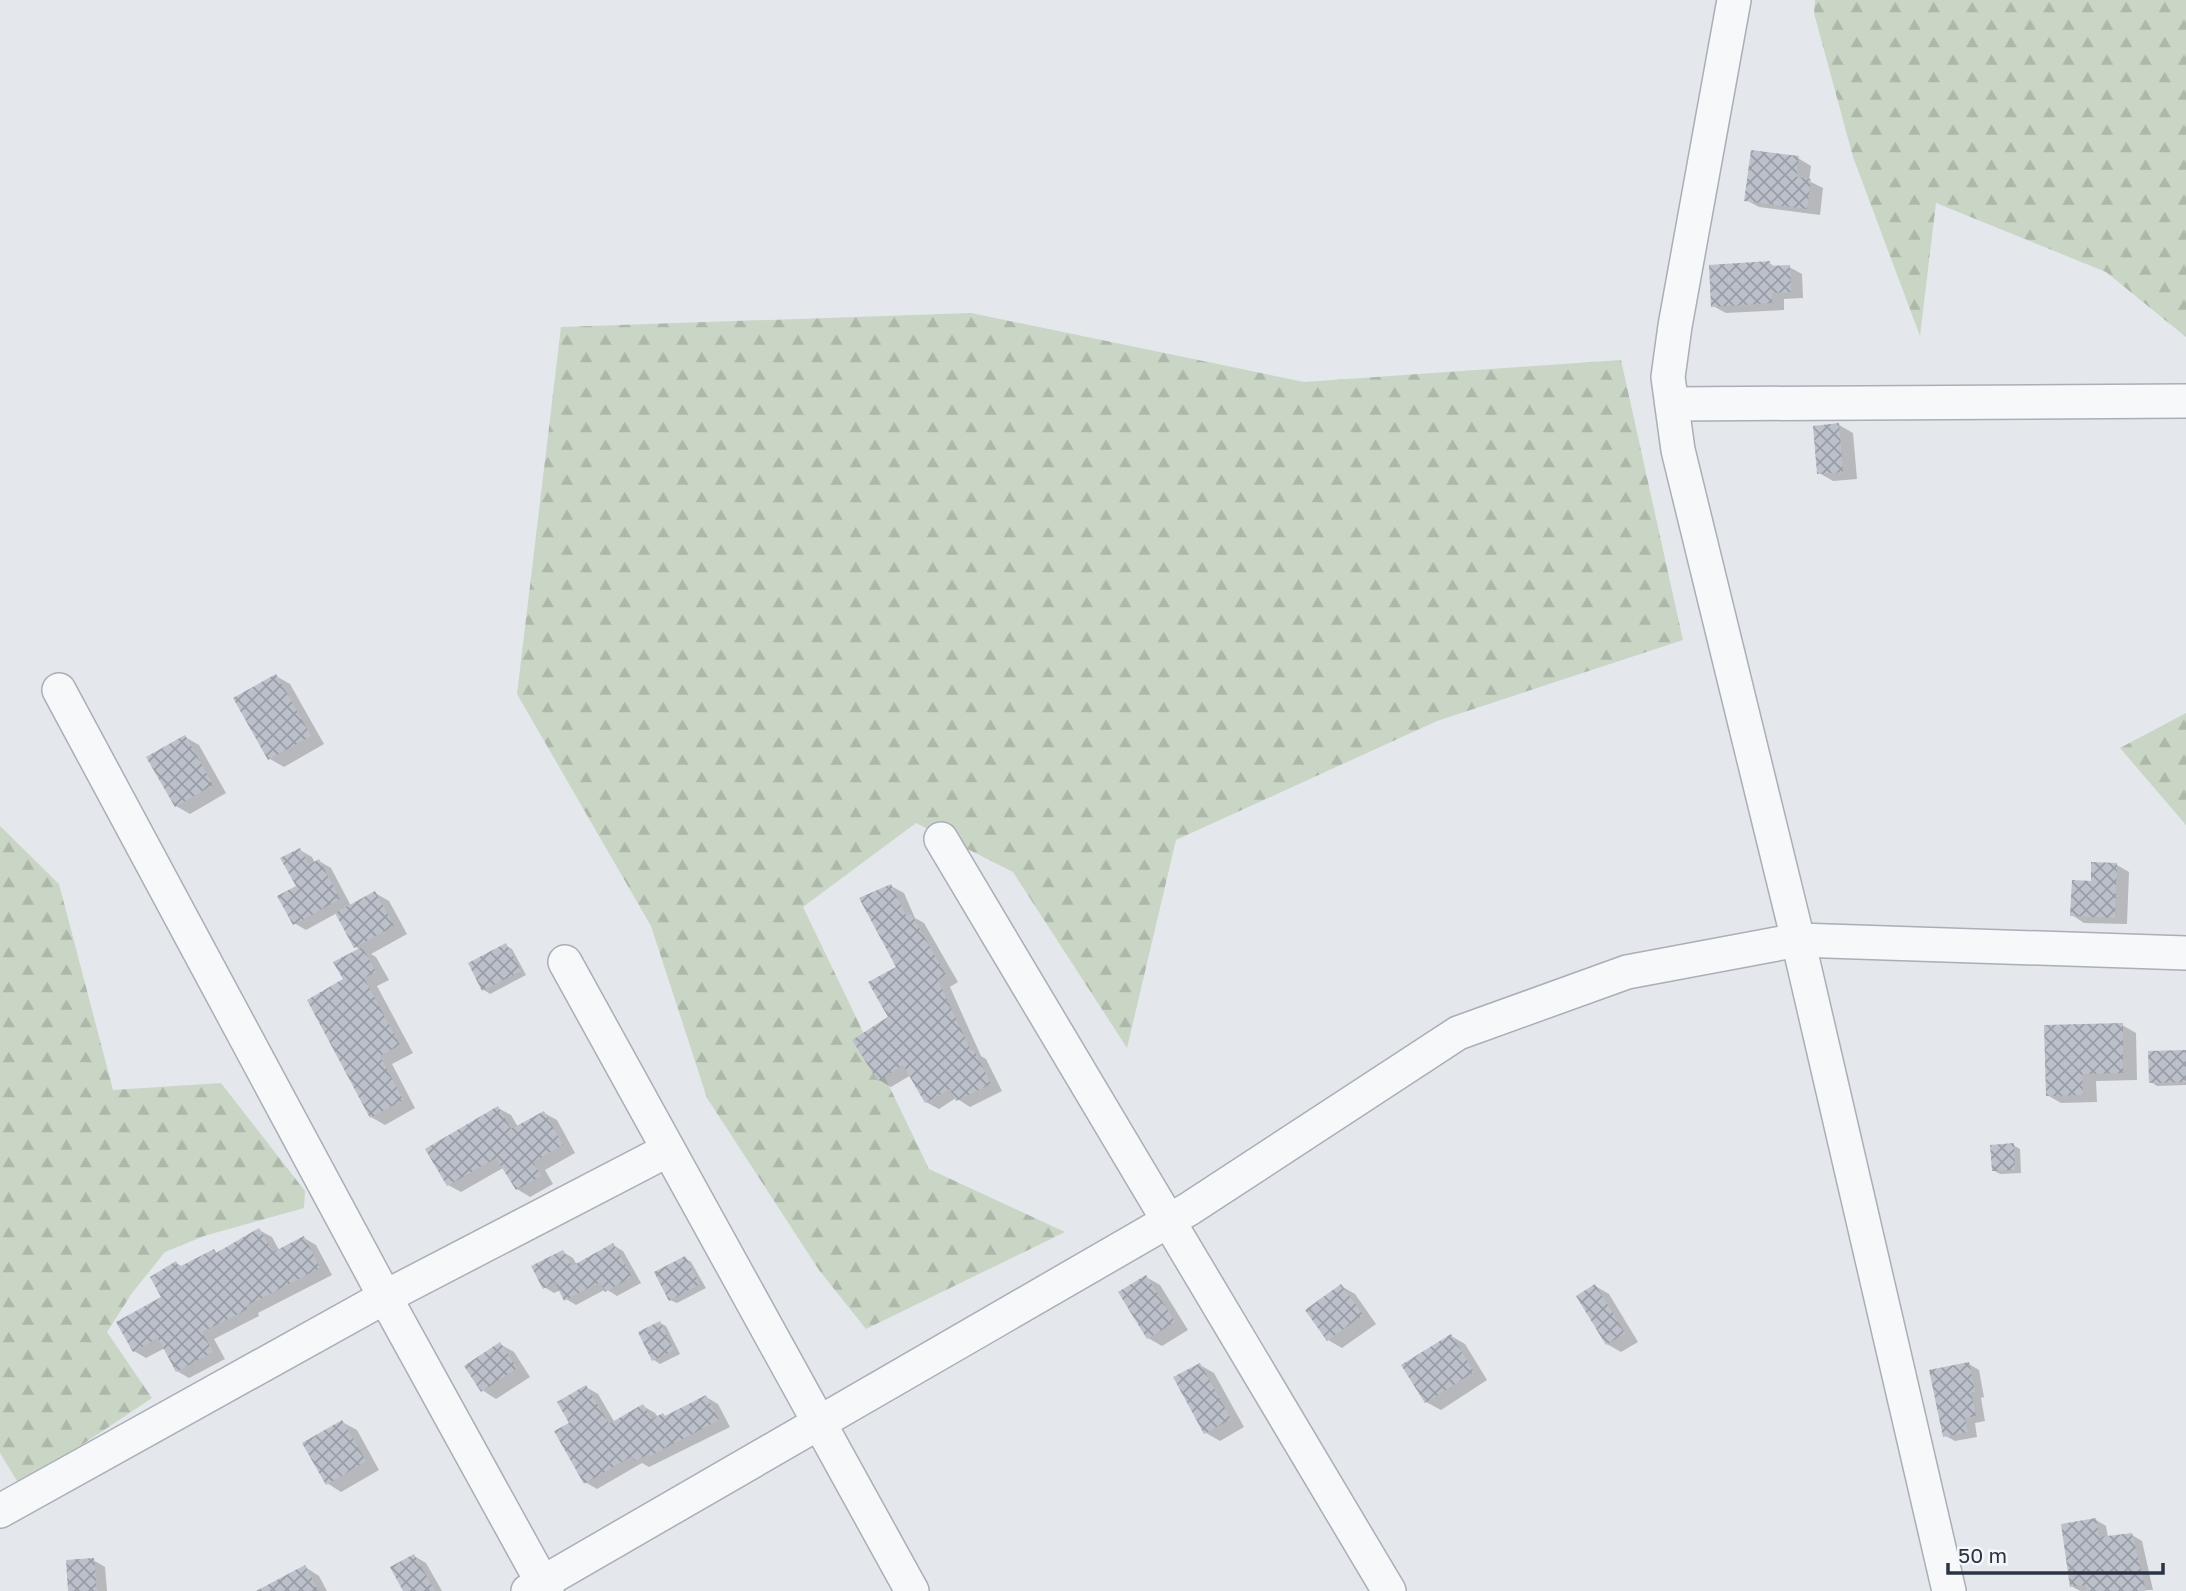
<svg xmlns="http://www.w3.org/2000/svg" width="2186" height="1591" font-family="'Golos Text',sans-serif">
	<defs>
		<pattern id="forest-firs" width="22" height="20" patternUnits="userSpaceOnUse" patternTransform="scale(1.75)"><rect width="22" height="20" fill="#c9d6c5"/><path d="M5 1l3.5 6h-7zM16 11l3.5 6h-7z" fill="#adb8ab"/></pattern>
		<pattern id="building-cross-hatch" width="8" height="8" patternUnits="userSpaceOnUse" patternTransform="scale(1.75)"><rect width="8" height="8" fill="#bbc0ca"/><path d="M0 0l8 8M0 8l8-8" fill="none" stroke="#989da6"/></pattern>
	</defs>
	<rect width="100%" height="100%" fill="#e4e7ec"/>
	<g fill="url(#forest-firs)">
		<path d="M1815 0H2186V337L2106 272 1936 203 1920 336 1853 157 1814 13Z"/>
		<path d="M971 313 1304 382 1621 360 1683 640 1437 721 1176 840 1127 1048 1013 872 916 823 803 907 929 1169 1065 1232 866 1329 819 1270 707 1098 651 926 517 694 561 327Z"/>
		<path d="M2186 713V825L2120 748Z"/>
		<path d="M0 826 59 884 113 1090 221 1083 305 1191 304 1208 204 1236 165 1252 132 1293 107 1332 152 1398 20 1486 0 1453Z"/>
	</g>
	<g fill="#0003">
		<path d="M1798 158 1811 166 1809 181 1823 188 1820 215 1759 207 1746 200Z"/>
		<path d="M1769 263 1777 268 1789 267 1802 274 1803 298 1784 299V310L1726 313 1713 306Z"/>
		<path d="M1839 425 1853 433 1857 479 1833 481 1819 473Z"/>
		<path d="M276 676 290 684 324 744 284 767 270 759Z"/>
		<path d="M185 737 199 745 226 793 190 814 176 806Z"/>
		<path d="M300 850 312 857 315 863 319 861 331 868 351 906 375 893 389 901 407 934 371 954 376 957 389 980 377 986 413 1053 392 1064 415 1108 385 1125 371 1117 345 979 360 950 355 946 337 913 306 930 294 923Z"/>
		<path d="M2117 865 2129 872 2127 924 2084 923 2072 915 2092 883Z"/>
		<path d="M891 886 904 893 915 918 924 923 958 982 950 987 981 1056 986 1059 1002 1091 970 1107 956 1098 939 1109 926 1102 911 1075 891 1087 879 1080 898 968Z"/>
		<path d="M505 945 512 949 526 975 490 994 484 990 470 964Z"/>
		<path d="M2122 1025 2136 1033 2137 1080 2096 1081 2097 1102 2061 1103 2047 1095Z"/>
		<path d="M2186 1052V1085L2157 1086 2151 1082Z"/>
		<path d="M498 1108 511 1115 518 1127 544 1113 557 1120 575 1153 545 1170 553 1184 530 1197 517 1189 503 1168 461 1192 448 1185Z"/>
		<path d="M2013 1145 2020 1149 2021 1173 2000 1174 1993 1170Z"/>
		<path d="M259 1230 272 1237 279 1250 304 1238 316 1245 332 1275 258 1313 259 1316 214 1339 225 1359 189 1378 177 1371 165 1348 146 1358 134 1351 164 1298 176 1263 183 1267 214 1251 219 1254Z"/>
		<path d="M613 1245 623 1251 641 1283 617 1296 606 1289 576 1305 566 1299 561 1290 554 1293 544 1287 563 1252 573 1258 577 1265Z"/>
		<path d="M685 1258 691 1262 706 1288 677 1303 670 1300Z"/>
		<path d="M1146 1277 1160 1285 1188 1330 1162 1346 1148 1338Z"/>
		<path d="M1341 1286 1355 1294 1376 1324 1342 1348 1328 1340Z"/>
		<path d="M1595 1286 1609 1294 1638 1342 1621 1352 1607 1344Z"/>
		<path d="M660 1323 666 1326 680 1354 660 1364 654 1360Z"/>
		<path d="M1451 1336 1465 1344 1487 1380 1441 1410 1426 1402Z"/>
		<path d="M500 1344 514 1352 530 1377 496 1399 482 1390Z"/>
		<path d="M1969 1364 1979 1370 1984 1397 1981 1398 1985 1421 1975 1423 1977 1437 1955 1441 1944 1435Z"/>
		<path d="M1200 1365 1214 1373 1244 1427 1220 1441 1206 1433Z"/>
		<path d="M586 1387 598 1394 615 1423 643 1406 655 1413 658 1417 663 1415 667 1417 706 1397 718 1404 730 1427 649 1467 642 1463 597 1489 585 1482 571 1423Z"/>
		<path d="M342 1422 357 1430 379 1470 341 1492 327 1483Z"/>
		<path d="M2096 1520 2106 1526 2108 1537 2132 1535 2142 1541 2153 1590 2080 1591 2071 1586Z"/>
		<path d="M414 1556 426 1563 442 1591H405Z"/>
		<path d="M93 1560 105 1567 107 1591H70Z"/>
		<path d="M305 1567 319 1576 327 1591H262Z"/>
	</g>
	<g fill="url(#building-cross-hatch)">
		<path d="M1751 150 1799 156 1796 177 1811 179 1807 209 1744 201Z"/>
		<path d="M1770 261V266L1790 265 1791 292 1772 293V303L1711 307 1709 265Z"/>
		<path d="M1839 423 1843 472 1817 474 1813 426Z"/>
		<path d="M276 674 311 736 268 760 233 698Z"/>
		<path d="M185 735 213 785 175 807 146 757Z"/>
		<path d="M300 848 309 865 319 859 340 899 293 925 277 896 296 886 280 858Z"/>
		<path d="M2091 862 2117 863 2115 918 2070 916 2072 880 2091 881Z"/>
		<path d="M891 884 906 916 911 914 946 975 938 980 971 1051 974 1050 991 1084 956 1101 950 1089 925 1103 903 1065 878 1081 852 1040 888 1017 868 982 896 967 859 898Z"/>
		<path d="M375 891 394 926 354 948 335 913Z"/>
		<path d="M506 943 521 971 482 991 468 963Z"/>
		<path d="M362 947 376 972 364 978 400 1045 380 1056 403 1100 370 1118 307 1000 343 979 333 962Z"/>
		<path d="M2123 1023V1073L2082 1074 2083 1095 2046 1096 2044 1025Z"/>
		<path d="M2186 1050V1082L2149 1083 2148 1051Z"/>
		<path d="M498 1106 511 1129 544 1111 563 1145 533 1162 541 1176 516 1190 496 1158 447 1186 425 1149Z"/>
		<path d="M2014 1143 2015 1170 1992 1171 1990 1145Z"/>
		<path d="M259 1228 273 1252 304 1236 320 1268 246 1306 248 1309 202 1332 213 1352 176 1372 158 1338 133 1352 116 1322 161 1297 150 1277 176 1261 179 1267 214 1249 216 1253Z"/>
		<path d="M613 1243 632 1277 605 1292 600 1282 564 1301 555 1282 543 1289 531 1266 563 1250 572 1266Z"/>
		<path d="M685 1256 700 1284 669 1301 654 1272Z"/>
		<path d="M1146 1275 1175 1322 1147 1339 1118 1292Z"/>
		<path d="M1341 1284 1363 1315 1327 1341 1305 1310Z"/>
		<path d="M1595 1284 1625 1333 1606 1345 1576 1296Z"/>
		<path d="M660 1321 674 1350 652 1361 638 1332Z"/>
		<path d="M1451 1334 1474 1372 1425 1403 1401 1365Z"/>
		<path d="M500 1342 517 1368 481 1392 464 1366Z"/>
		<path d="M1969 1362 1975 1392H1971L1976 1416 1965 1418 1968 1432 1943 1437 1929 1370Z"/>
		<path d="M1200 1363 1231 1419 1204 1434 1173 1377Z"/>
		<path d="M586 1385 609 1424 643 1404 652 1419 663 1413 665 1416 706 1395 719 1420 650 1456 649 1454 635 1461 632 1456 584 1484 554 1431 569 1423 557 1402Z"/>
		<path d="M342 1420 366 1461 326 1485 302 1443Z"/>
		<path d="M2096 1518 2099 1537 2132 1533 2146 1591H2087L2086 1585 2070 1587 2061 1524Z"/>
		<path d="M414 1554 435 1591H403L390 1567Z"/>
		<path d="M94 1558 97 1591H68L66 1560Z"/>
		<path d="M305 1565 318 1591H256Z"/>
	</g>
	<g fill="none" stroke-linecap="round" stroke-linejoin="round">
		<defs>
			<g id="street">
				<path d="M1734 0 1675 326 1668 377 1678 450 1798 940 1949 1591"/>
				<path d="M1672 404 2186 401"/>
				<path d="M59 690 385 1297 547 1591"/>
				<path d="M941 839 1389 1591"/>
				<path d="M565 962 912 1591"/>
				<path d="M0 1511 385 1297 668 1150"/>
				<path d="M528 1591 1189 1209 1458 1033 1627 972 1798 940 2186 953"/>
			</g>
		</defs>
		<use href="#street" stroke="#a9aeb7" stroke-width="36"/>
		<use href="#street" stroke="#f7f8fa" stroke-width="33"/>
	</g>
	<path d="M1948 1563v10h215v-10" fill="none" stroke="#2b3445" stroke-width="3.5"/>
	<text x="1958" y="1563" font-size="21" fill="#2b3445" stroke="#f4f6f9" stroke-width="5" paint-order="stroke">50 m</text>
</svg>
